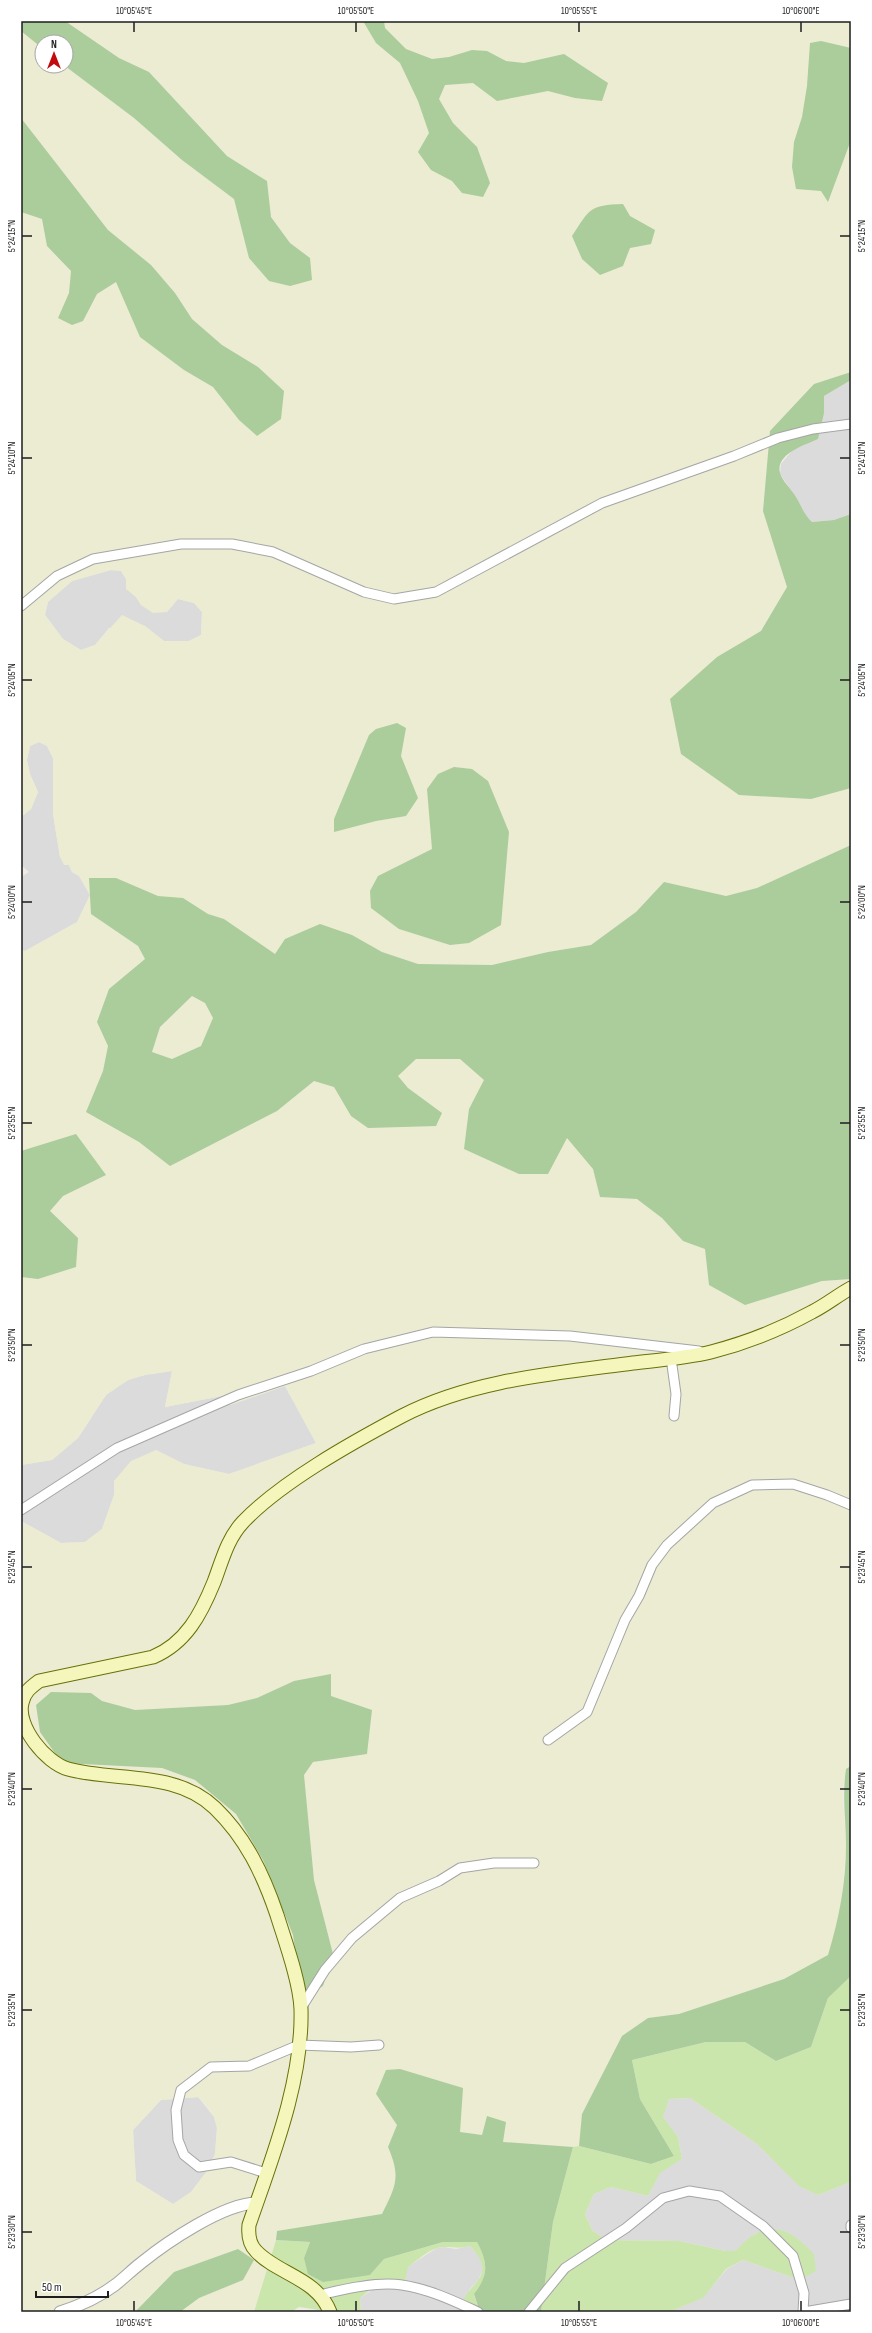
<svg xmlns="http://www.w3.org/2000/svg" width="872" height="2333" font-family="'Sofia Sans Condensed',sans-serif">
	<rect width="100%" height="100%" fill="#efebe5"/>
	<g fill="#dcdbdb">
		<path d="M851 380V514L834 520 812 522 805 515 797 499 780 474 781 464 824 413V396Z"/>
		<path d="M111 570 121 571 126 579 127 589 136 597 141 605 167 612 178 599 194 603 202 612 201 635 189 641H164L145 626 109 628 95 645 81 650 63 639 45 615 48 602 72 581Z"/>
		<path d="M39 742 47 746 53 758V814L60 857 69 865 72 872 79 876 90 895 77 922 25 951 21 950V877L29 872 21 865V817L31 809 38 792 30 774 27 760 30 746Z"/>
		<path d="M172 1371 165 1407 222 1396 230 1405 285 1386 316 1443 229 1474 184 1464 156 1450 114 1481V1495L102 1529 85 1542 61 1543 21 1521V1465L52 1460 78 1438 106 1395 128 1380 145 1375Z"/>
		<path d="M198 2097 214 2117 217 2128 215 2154 207 2171 191 2192 173 2204 136 2181 133 2130 161 2100Z"/>
		<path d="M690 2098 757 2144 800 2186 818 2195 851 2182V2312H669L702 2298 727 2269 743 2260 800 2280 756 2233 735 2251H726L679 2241 606 2240 592 2230 585 2214 594 2194 611 2187 648 2196 660 2172 682 2159 678 2137 662 2117 669 2099Z"/>
		<path d="M470 2246 481 2259 483 2270 478 2280 470 2289 459 2312H361L360 2298 429 2253 437 2248 444 2247 456 2249Z"/>
	</g>
	<g fill="#ebecd1" fill-rule="evenodd">
		<path d="M65 21H851V372L814 384 770 431 763 511 787 587 761 631 717 657 811 799 851 788V845L757 888 726 896 664 882 636 912 591 945 548 952 492 965 418 964 382 952 352 935 275 954 224 919 208 914 183 898 158 896 116 878H89L91 914 138 946 145 960 109 989 97 1022 108 1046 103 1071 86 1112 139 1142 170 1166 277 1111 314 1081 334 1087 351 1116 441 1113 408 1088 398 1076 416 1059H460L485 1080 469 1109 464 1149 519 1174 567 1138 593 1169 600 1197 637 1199 662 1218 683 1241 705 1249 709 1285 745 1305 822 1281 851 1279V1766L846 1769 842 1792 846 1845 840 1915 828 1956 784 1979 679 2014 648 2018 622 2036 582 2114 579 2146 573 2147 503 2142 487 2116 482 2135 460 2132 376 2094 397 2125 388 2147 396 2166 394 2189 382 2214 277 2231 276 2240 254 2312H180L199 2298 243 2280 238 2249 174 2272 135 2312H21V1937L23 1936 21 1932V1521L61 1543 85 1542 102 1529 114 1495V1481L131 1461 156 1450 184 1464 229 1474 316 1443 285 1386 230 1405 222 1396 165 1407 172 1371 145 1375 128 1380 106 1395 78 1438 52 1460 21 1465V1277L38 1279 78 1238 50 1211 63 1196 106 1175 24 1149 21 1151V950L25 951 77 922 90 895 79 876 72 872 69 865H64L60 857 53 814V758L47 746 39 742 30 746 27 760 30 774 38 792 31 809 21 817V212L42 219 47 246 71 271 69 293 58 318 83 321 97 294 116 282 123 297 184 370 213 387 239 420 258 367 222 345 192 319 175 293 151 265 108 230 21 118V31L42 48V66H65L134 118 182 160 234 199 241 228 310 258 290 243 271 216 267 181 227 156 149 72 119 58ZM111 570 121 571 126 579V589L136 597 141 605 153 613 167 612 178 599 194 603 202 612 201 635 189 641H164L145 626 122 615 95 645 81 650 63 639 45 615 48 602 72 581ZM405 728 401 756 406 816 376 821 334 819 351 781ZM431 822 450 945 378 876 432 849ZM331 1674V1696L372 1710 367 1754 313 1762 304 1775 314 1880 333 1954 297 1967 293 1935 263 1860 236 1814 195 1780 162 1768 62 1763 91 1693 102 1701 135 1710 230 1705 257 1698 294 1681ZM198 2097 206 2105 214 2117 217 2128 215 2154 207 2171 191 2192 173 2204 136 2181 133 2130 161 2100Z"/>
		<path d="M192 996 205 1003 213 1018 201 1046 172 1059 152 1052 160 1027Z"/>
	</g>
	<g fill="#cbe6ad">
		<path d="M851 1976V2182L818 2195 799 2186 757 2144 690 2098 669 2099 663 2117 678 2137 682 2159 660 2173 648 2196 611 2187 594 2194 585 2214 592 2230 606 2240 679 2241 726 2251H735C741 2246 749 2236 757 2233 782 2222 798 2238 814 2254L816 2271 800 2280 743 2260 726 2269 703 2298 669 2312H541L553 2222 573 2147 579 2146 651 2164 674 2156 640 2099 632 2060 706 2042H745L776 2061 811 2047 828 1998Z"/>
		<path d="M276 2240 310 2242 304 2258 370 2275 384 2259 443 2242H477C488 2263 489 2275 474 2295L480 2312H459C465 2280 501 2280 470 2246 460 2249 454 2247 445 2247 432 2246 418 2260 408 2267L404 2286H375L360 2298 361 2312H333L299 2307 291 2312H254Z"/>
	</g>
	<g fill="#abcc9b" fill-rule="evenodd">
		<path d="M21 21H65L119 58 149 72 227 156 267 181 271 217 290 243 310 258 312 280 290 286 269 281 249 258 234 199 182 160 134 118 65 66 66 42H42V48L21 31Z"/>
		<path d="M363 21H384L385 28 406 49 432 59 449 57 472 50 487 51 506 61 524 63 564 54 608 83 602 101 575 98 548 91 497 101 473 83 445 85 439 99 453 123 477 147 490 183 483 197 462 193 452 181 431 170 418 152 429 133 418 101 400 63 376 43Z"/>
		<path d="M821 41 851 48V140L828 202 821 191 796 189 792 167 794 142 802 117 807 86 810 43Z"/>
		<path d="M21 118 108 230 151 265 175 293 192 319 222 345 258 367 284 391 281 419 257 436 239 420 213 387 184 370 140 337 116 282 97 294 83 321 72 325 58 318 69 293 71 271 47 246 42 219 21 212Z"/>
		<path d="M623 204 630 216 655 230 651 244 630 248 623 266 600 275 582 259 572 236C590 209 589 205 623 204Z"/>
		<path d="M851 372V380L824 396V413L818 439C805 445 775 454 780 473 782 480 790 488 794 494 801 504 803 514 812 522L834 520 851 514V788L811 799 739 795 681 754 670 699 717 657 761 631 787 587 763 511 770 431 814 384Z"/>
		<path d="M397 723 406 728 401 756 418 798 406 816 376 821 334 832V819L369 735 376 729Z"/>
		<path d="M454 767 472 769 488 781 509 832 501 925 469 943 450 945 399 929 371 908 370 891 378 876 432 849 427 789 438 774Z"/>
		<path d="M851 845V1279L822 1281 745 1305 709 1285 705 1249 683 1241 662 1218 637 1199 600 1197 593 1169 567 1138 548 1174H519L464 1149 469 1109 484 1080 460 1059H416L398 1076 408 1088 442 1113 436 1126 368 1128 351 1116 334 1087 314 1081 277 1111 170 1166 139 1142 86 1112 103 1071 108 1046 97 1022 109 989 145 959 138 946 91 914 89 878H116L158 896 183 898 208 914 224 919 275 954 285 939 320 924 352 935 382 952 418 964 492 965 548 952 591 945 636 912 664 882 726 896 757 888ZM192 996 205 1003 213 1018 201 1046 172 1059 152 1052 160 1027Z"/>
		<path d="M76 1134 106 1175 63 1196 50 1211 78 1238 76 1267 38 1279 21 1277V1151Z"/>
		<path d="M331 1674V1696L372 1710 367 1754 313 1762 304 1775 314 1880 333 1954 323 1986 302 1998 293 1935 263 1860 236 1814 195 1780 162 1768 62 1763 40 1732 36 1705 51 1692 91 1693 102 1701 135 1710 228 1705 257 1698 294 1681Z"/>
		<path d="M851 1766V1976L828 1998 811 2047 776 2061 745 2042H706L632 2060 640 2099 674 2156 651 2164 579 2146 582 2114 622 2036 648 2018 679 2014 784 1979 828 1955C839 1919 846 1883 846 1845 846 1818 842 1797 846 1769Z"/>
		<path d="M400 2069 463 2088 460 2132 482 2135 487 2116 506 2122 503 2142 573 2147 553 2222 541 2312H480L474 2294C489 2275 488 2263 477 2242H443L384 2259 370 2275 323 2282 308 2274 304 2258 310 2242 276 2240 277 2231 382 2214C396 2186 401 2177 388 2147L397 2125 376 2094 386 2070Z"/>
		<path d="M238 2249 254 2260 243 2280 199 2298 180 2312H135L174 2272Z"/>
	</g>
	<g fill="none" stroke-linecap="round" stroke-linejoin="round">
		<defs>
			<g id="minor">
				<path d="M21 606 57 576 93 559 181 544H232L273 552 364 592 394 599 436 592 602 503 734 456 778 438 813 429 851 424"/>
				<path d="M671 1358 676 1394 674 1416"/>
				<path d="M21 1510 117 1448 238 1395 311 1371 364 1349 433 1332 570 1336 699 1351"/>
				<path d="M548 1740 587 1712 625 1620 639 1596 652 1565 667 1545 713 1503 752 1485 793 1484 827 1495 851 1505"/>
				<path d="M301 2008 325 1970 352 1938 400 1898 439 1881 460 1868 494 1863H534"/>
				<path d="M266 2173 231 2162 199 2167 184 2155 178 2140 176 2110 181 2090 211 2067 249 2066 299 2045 351 2047 379 2045"/>
				<path d="M851 2225V2228"/>
				<path d="M320 2295C343 2289 379 2281 402 2285 429 2289 454 2301 478 2312"/>
				<path d="M529 2312 565 2268 626 2228 663 2198 689 2191 720 2196 763 2226 793 2256 804 2293 803 2312"/>
				<path d="M804 2312 851 2304"/>
			</g>
			<path id="tertiary" d="M60 2312C79 2306 99 2297 115 2285 124 2278 132 2270 141 2263 167 2242 223 2204 256 2203"/>
			<path id="secondary" d="M330 2312C317 2278 277 2274 256 2251 249 2244 248 2235 249 2225 272 2158 303 2081 301 2009 300 1982 285 1941 277 1915 263 1874 246 1838 215 1808 176 1770 116 1782 68 1769 46 1763 16 1726 22 1703 24 1692 31 1687 39 1681L153 1657C186 1643 201 1614 214 1582 222 1561 227 1539 243 1522 281 1482 353 1442 402 1416 471 1380 557 1373 633 1363 659 1360 686 1358 711 1352 746 1343 781 1329 812 1312 826 1305 838 1295 851 1288"/>
		</defs>
		<use href="#minor" stroke="#a5a5a5" stroke-width="11"/>
		<use href="#tertiary" stroke="#a5a5a5" stroke-width="13"/>
		<use href="#secondary" stroke="#68700a" stroke-width="15"/>
		<use href="#minor" stroke="#fff" stroke-width="9"/>
		<use href="#tertiary" stroke="#fff" stroke-width="11"/>
		<use href="#secondary" stroke="#f5f6bb" stroke-width="13"/>
	</g>
	<path fill="none" stroke="#1e1e1e" stroke-width="1.5" d="M134 22V32M356 22V32M579 22V32M801 22V32M22 236H32M840 236H850M22 458H32M840 458H850M22 680H32M840 680H850M22 902H32M840 902H850M22 1123H32M840 1123H850M22 1345H32M840 1345H850M22 1567H32M840 1567H850M22 1789H32M840 1789H850M22 2010H32M840 2010H850M22 2232H32M840 2232H850M134 2301V2311M356 2301V2311M579 2301V2311M801 2301V2311"/>
	<rect width="872" height="2333" fill="none" stroke="#ffffff" stroke-width="44"/>
	<g transform="translate(54 54)"><circle r="19" fill="#ffffff" stroke="#a5a5a5"/>
	<path d="M0-3L7 15L0 10L-7 15Z" fill="#c20a0f"/>
	<text y="-6" font-size="11" font-weight="bold" text-anchor="middle" fill="#1e1e1e">N</text>
	</g>
	<path d="M36 2291v6h72v-6" fill="none" stroke="#1e1e1e" stroke-width="2"/>
	<text x="42" y="2291" font-size="12" fill="#1e1e1e" stroke="#ffffff" stroke-width="3" paint-order="stroke">50 m</text>
	<rect x="22" y="22" width="828" height="2289" fill="none" stroke="#1e1e1e" stroke-width="1.5"/>
	<g font-size="10" text-anchor="middle" fill="#1e1e1e">
		<text x="134" y="14">10°05'45"E</text>
		<text x="356" y="14">10°05'50"E</text>
		<text x="579" y="14">10°05'55"E</text>
		<text x="801" y="14">10°06'00"E</text>
		<text transform="translate(11 236) rotate(-90)" y="4">5°24'15"N</text>
		<text transform="translate(861 236) rotate(-90)" y="4">5°24'15"N</text>
		<text transform="translate(11 458) rotate(-90)" y="4">5°24'10"N</text>
		<text transform="translate(861 458) rotate(-90)" y="4">5°24'10"N</text>
		<text transform="translate(11 680) rotate(-90)" y="4">5°24'05"N</text>
		<text transform="translate(861 680) rotate(-90)" y="4">5°24'05"N</text>
		<text transform="translate(11 902) rotate(-90)" y="4">5°24'00"N</text>
		<text transform="translate(861 902) rotate(-90)" y="4">5°24'00"N</text>
		<text transform="translate(11 1123) rotate(-90)" y="4">5°23'55"N</text>
		<text transform="translate(861 1123) rotate(-90)" y="4">5°23'55"N</text>
		<text transform="translate(11 1345) rotate(-90)" y="4">5°23'50"N</text>
		<text transform="translate(861 1345) rotate(-90)" y="4">5°23'50"N</text>
		<text transform="translate(11 1567) rotate(-90)" y="4">5°23'45"N</text>
		<text transform="translate(861 1567) rotate(-90)" y="4">5°23'45"N</text>
		<text transform="translate(11 1789) rotate(-90)" y="4">5°23'40"N</text>
		<text transform="translate(861 1789) rotate(-90)" y="4">5°23'40"N</text>
		<text transform="translate(11 2010) rotate(-90)" y="4">5°23'35"N</text>
		<text transform="translate(861 2010) rotate(-90)" y="4">5°23'35"N</text>
		<text transform="translate(11 2232) rotate(-90)" y="4">5°23'30"N</text>
		<text transform="translate(861 2232) rotate(-90)" y="4">5°23'30"N</text>
		<text x="134" y="2326">10°05'45"E</text>
		<text x="356" y="2326">10°05'50"E</text>
		<text x="579" y="2326">10°05'55"E</text>
		<text x="801" y="2326">10°06'00"E</text>
	</g>
</svg>
